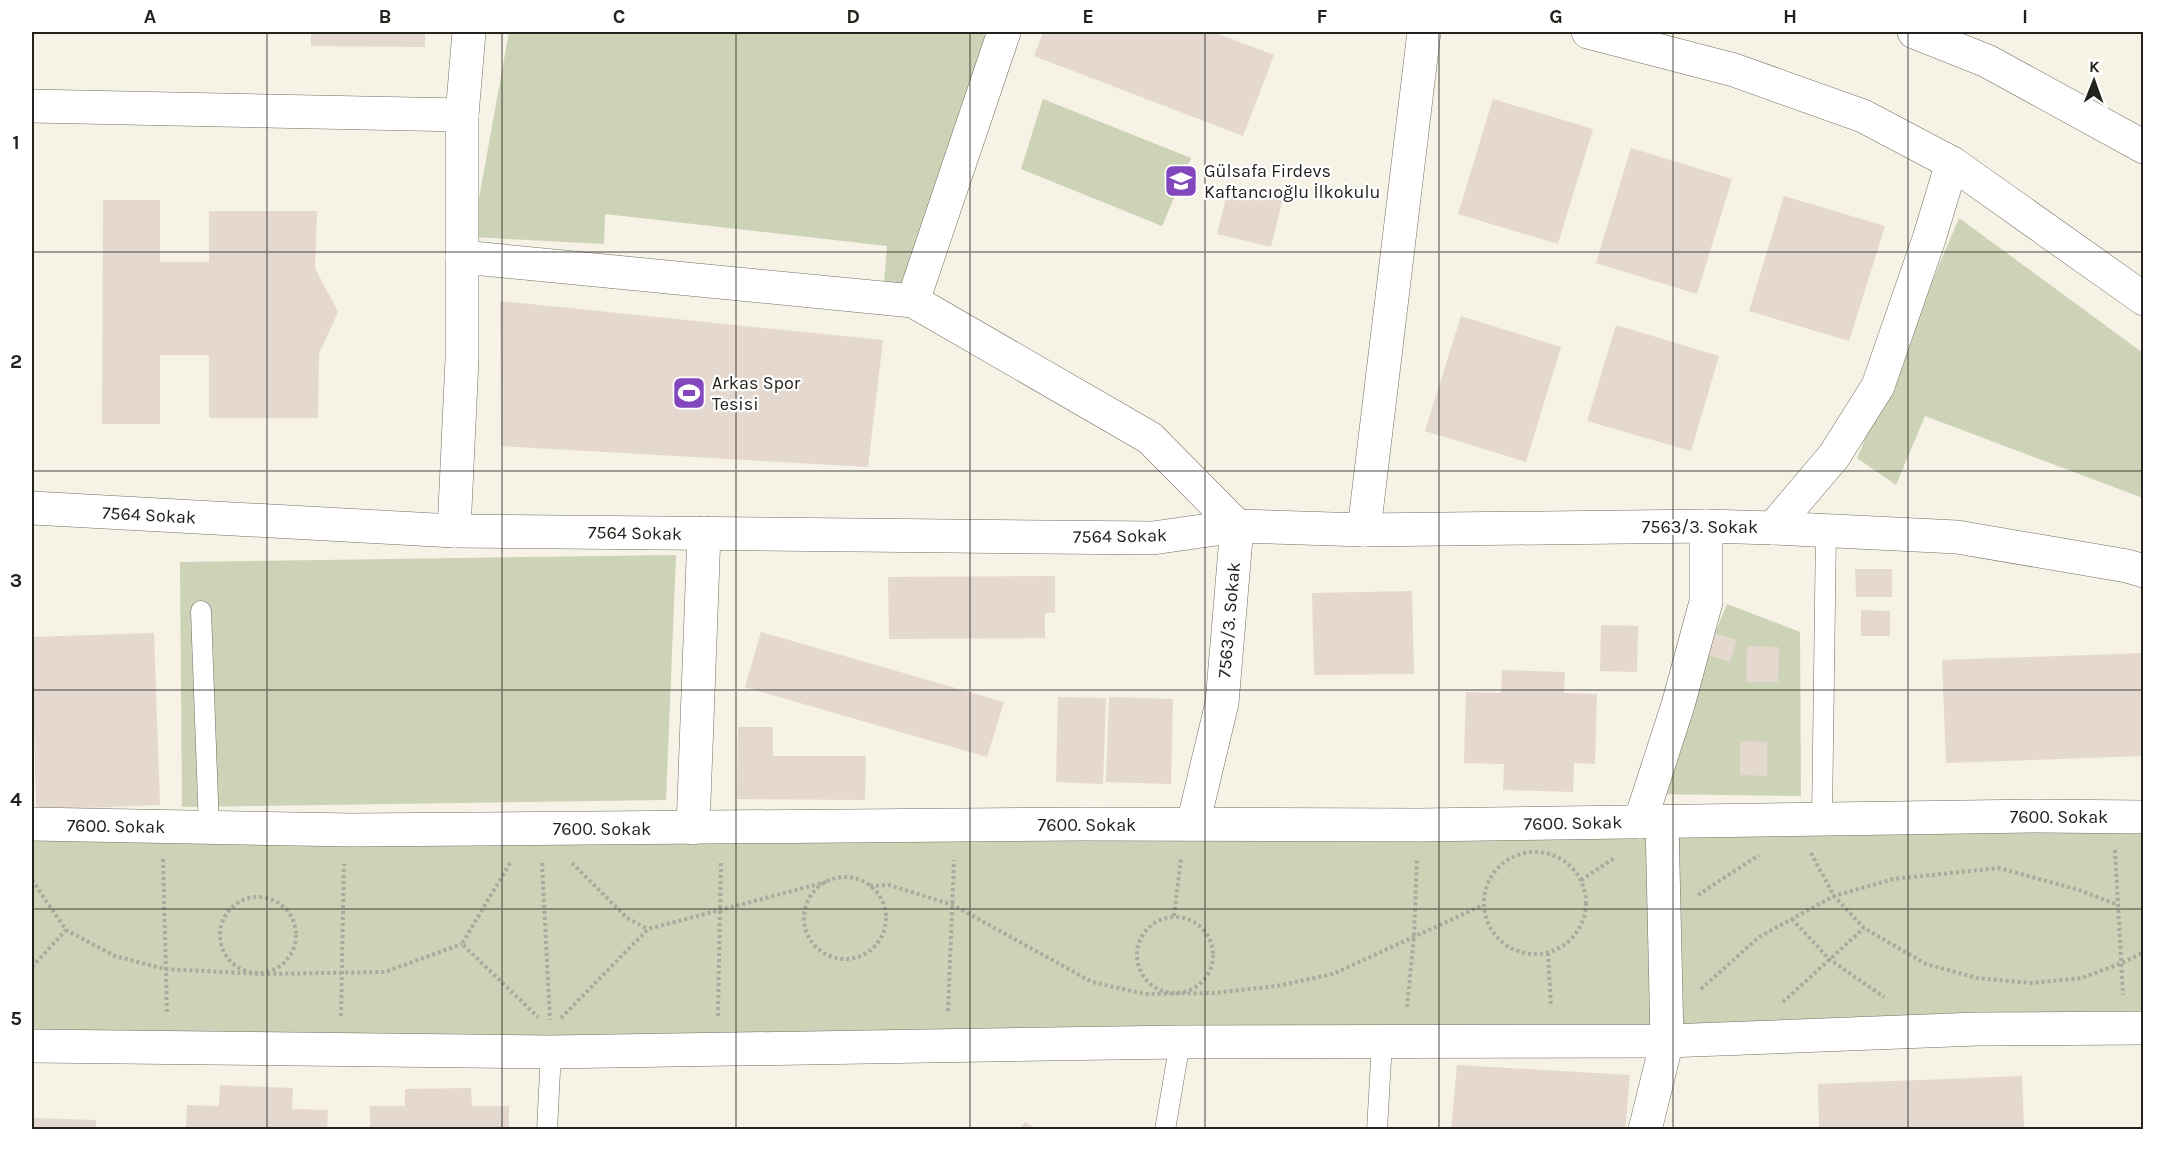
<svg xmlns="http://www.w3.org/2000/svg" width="2175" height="1161" font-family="Karla,sans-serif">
	<rect width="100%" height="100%" fill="#f6f2e5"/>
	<g fill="#cdd3b6">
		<path d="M509 32H997L907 288 884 283 887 246 605 214 604 244 472 237Z"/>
		<path d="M1043 99 1191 158 1162 226 1021 169Z"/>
		<path d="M1959 218 2143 353V498L1925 416 1896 485 1857 458Z"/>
		<path d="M676 555 666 800 182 807 180 562Z"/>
		<path d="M1727 604 1800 632 1801 796 1649 794Z"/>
		<path d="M2143 825V1036L32 1040V836Z"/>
	</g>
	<g fill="#e4d8cf">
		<path d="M311 32H425V47L311 46Z"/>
		<path d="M1043 32H1213L1274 55 1243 136 1034 56Z"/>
		<path d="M1493 99 1593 129 1558 244 1458 214Z"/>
		<path d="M1631 148 1732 179 1697 294 1596 263Z"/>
		<path d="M1229 185 1283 198 1271 247 1217 234Z"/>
		<path d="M1784 196 1885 226 1849 341 1749 311Z"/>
		<path d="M103 200H160V262H209V211H317L315 268 338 312 319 354 318 418H209V355H160V424H102Z"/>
		<path d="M500 301 883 340 868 467 501 446Z"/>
		<path d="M1461 316 1561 347 1526 462 1425 431Z"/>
		<path d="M1616 325 1719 356 1691 451 1587 421Z"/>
		<path d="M1855 569H1892V597H1856Z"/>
		<path d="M1055 576V613H1045V638L889 639 888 577Z"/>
		<path d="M1412 591 1414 674 1314 675 1312 593Z"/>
		<path d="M1861 610 1890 611V636H1861Z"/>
		<path d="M1601 625 1638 626 1637 672 1600 671Z"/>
		<path d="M761 632 1004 702 987 757 745 687Z"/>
		<path d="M1708 632 1737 640 1730 662 1702 653Z"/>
		<path d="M154 633 160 805 36 810 32 637Z"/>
		<path d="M1747 646 1779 647 1778 682H1746Z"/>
		<path d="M2144 653V756L1946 763 1942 660Z"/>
		<path d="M1502 670 1565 672 1564 693 1597 694 1595 764 1574 763 1573 792 1503 790 1504 764 1464 763 1466 692 1501 693Z"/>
		<path d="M1058 697 1106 698 1103 784 1056 782Z"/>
		<path d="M1109 697 1173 699 1171 784 1106 782Z"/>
		<path d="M738 727H773V756H866L865 800 737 799Z"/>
		<path d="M1740 741 1767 742V776L1740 775Z"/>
		<path d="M1457 1065 1630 1075 1625 1130H1451Z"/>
		<path d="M2022 1076 2024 1130H1819L1818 1084Z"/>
		<path d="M220 1085 293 1088 292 1109 328 1110 327 1130H186L187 1105 219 1106Z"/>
		<path d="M471 1088 472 1106H509V1130H370V1106H405V1089Z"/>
		<path d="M32 1118 96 1120V1130H32Z"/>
		<path d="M1025 1122 1038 1130H1019Z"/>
	</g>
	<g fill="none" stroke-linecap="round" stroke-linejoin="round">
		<defs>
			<g id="service">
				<path d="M201 611 209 828"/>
				<path d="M1822 819 1826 530"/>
				<path d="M547 1130 551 1052"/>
				<path d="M1165 1130 1180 1042"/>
				<path d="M1377 1130 1382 1042"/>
			</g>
			<g id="minor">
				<path d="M32 106 462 115V257L913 301 1150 438 1237 526"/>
				<path d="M462 115 469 32"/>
				<path d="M1952 163 2144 299"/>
				<path d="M913 301 1004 32"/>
				<path d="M32 508 454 531 1153 538 1237 526"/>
				<path d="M1773 528 1957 537 2127 566 2144 571"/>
				<path d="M1364 530 1424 32"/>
				<path d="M454 531 462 359V257"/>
				<path d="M1640 822 1678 705 1706 602V526"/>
				<path d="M32 824 352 830 1083 824 1419 825 2039 816 2144 817"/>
				<path d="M1193 824 1222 703 1237 526 1364 530 1706 526 1773 528 1834 456 1878 386 1929 239 1952 163 1863 116 1734 70 1588 32"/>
				<path d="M693 828 704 533"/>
				<path d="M32 1046 551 1052 1180 1042 1667 1041 1978 1029 2144 1028"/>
				<path d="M1645 1130 1667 1041 1662 821"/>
			</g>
			<path id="motorway" d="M1914 32 1987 61 2144 147"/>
		</defs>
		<use href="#service" stroke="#726f63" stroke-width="21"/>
		<use href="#minor" stroke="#726f63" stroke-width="34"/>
		<use href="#motorway" stroke="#726f63" stroke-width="34"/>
		<g stroke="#aca99f" stroke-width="4" stroke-dasharray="3 3" stroke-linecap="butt">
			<path d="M2115 850 2123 995"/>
			<circle cx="1535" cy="903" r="51"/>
			<path d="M1811 853 1834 896 1864 928 1926 964 1977 978 2031 983 2082 978 2122 963 2144 952"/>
			<path d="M163 859 167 1013"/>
			<path d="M510 863 462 944 538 1017"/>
			<path d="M542 863 550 1020"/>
			<path d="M572 863 627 918 648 929"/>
			<circle cx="845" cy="918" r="41"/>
			<path d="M32 880 66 930 115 956 165 969 262 974 385 972 462 944"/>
			<path d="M1581 880 1616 857"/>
			<path d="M870 886 889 885 953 905 1092 982 1145 994 1214 993 1277 986 1333 974 1483 905"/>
			<path d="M1698 895 1759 855"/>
			<circle cx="258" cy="935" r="38"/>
			<path d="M1174 916 1181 858"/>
			<circle cx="1175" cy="955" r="38"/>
			<path d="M1792 919 1829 959 1884 997"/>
			<path d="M1548 953 1551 1007"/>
			<path d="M32 967 66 930"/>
			<path d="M1701 989 1759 937 1834 896 1893 879 1999 868 2079 890 2118 905"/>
			<path d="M1783 1002 1864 928"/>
			<path d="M1407 1007 1414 937 1417 859"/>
			<path d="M948 1011 954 860"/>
			<path d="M341 1016 344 864"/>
			<path d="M718 1016 721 861"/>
			<path d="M561 1018 648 929 826 882"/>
		</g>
		<use href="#service" stroke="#fff" stroke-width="20"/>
		<use href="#minor" stroke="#fff" stroke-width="33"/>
		<use href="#motorway" stroke="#fff" stroke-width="33"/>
	</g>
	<path fill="none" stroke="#23221d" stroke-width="1.5" stroke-opacity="0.55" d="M267 32V1130M502 32V1130M736 32V1130M970 32V1130M1205 32V1130M1439 32V1130M1673 32V1130M1908 32V1130M32 252H2144M32 471H2144M32 690H2144M32 909H2144"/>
	<defs>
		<symbol id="school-square" viewBox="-11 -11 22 22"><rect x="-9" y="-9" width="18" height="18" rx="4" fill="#8347bd" stroke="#fff"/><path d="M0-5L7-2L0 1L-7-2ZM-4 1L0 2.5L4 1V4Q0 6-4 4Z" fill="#fff"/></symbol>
		<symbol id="stadium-square" viewBox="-11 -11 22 22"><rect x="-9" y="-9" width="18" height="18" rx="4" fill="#8347bd" stroke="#fff"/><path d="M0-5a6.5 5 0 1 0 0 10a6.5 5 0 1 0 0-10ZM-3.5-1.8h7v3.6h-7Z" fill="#fff"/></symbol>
	</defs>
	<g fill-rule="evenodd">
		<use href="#school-square" x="1162" y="162" width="38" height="38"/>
		<use href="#stadium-square" x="670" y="374" width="38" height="38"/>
	</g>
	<g text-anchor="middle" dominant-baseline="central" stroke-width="4.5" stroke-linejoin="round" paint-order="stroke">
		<g font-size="18" fill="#23221d" stroke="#fff" text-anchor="start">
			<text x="1204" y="171">Gülsafa Firdevs<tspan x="1204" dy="21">Kaftancıoğlu İlkokulu</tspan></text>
			<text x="712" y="383">Arkas Spor<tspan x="712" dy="21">Tesisi</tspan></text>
		</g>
		<g font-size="18" fill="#23221d" stroke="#fff">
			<text transform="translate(149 515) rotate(3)">7564 Sokak</text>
			<text x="1700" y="527">7563/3. Sokak</text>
			<text transform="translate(635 533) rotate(1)">7564 Sokak</text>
			<text transform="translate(1120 536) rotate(-1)">7564 Sokak</text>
			<text transform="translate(1229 620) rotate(-85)">7563/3. Sokak</text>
			<text x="2059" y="817">7600. Sokak</text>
			<text transform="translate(1573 823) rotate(-1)">7600. Sokak</text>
			<text x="1087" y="825">7600. Sokak</text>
			<text transform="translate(116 826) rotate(1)">7600. Sokak</text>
			<text x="602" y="829">7600. Sokak</text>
		</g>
	</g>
	<rect width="2175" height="1161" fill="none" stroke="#ffffff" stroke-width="66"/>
	<g transform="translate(2094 81) rotate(1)" stroke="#ffffff" stroke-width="4.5" paint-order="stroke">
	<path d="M0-4.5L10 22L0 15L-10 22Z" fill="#23221d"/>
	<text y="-9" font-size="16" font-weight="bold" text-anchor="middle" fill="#23221d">K</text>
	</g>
	<rect x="33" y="33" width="2109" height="1095" fill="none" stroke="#23221d" stroke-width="2"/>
	<g font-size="20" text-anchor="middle" font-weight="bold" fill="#23221d">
		<text x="150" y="23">A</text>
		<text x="385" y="23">B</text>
		<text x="619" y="23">C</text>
		<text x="853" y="23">D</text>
		<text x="1088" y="23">E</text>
		<text x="1322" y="23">F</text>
		<text x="1556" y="23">G</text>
		<text x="1790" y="23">H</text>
		<text x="2025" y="23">I</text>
		<text x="16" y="149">1</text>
		<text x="16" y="368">2</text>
		<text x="16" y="587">3</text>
		<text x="16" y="806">4</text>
		<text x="16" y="1025">5</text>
	</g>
</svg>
